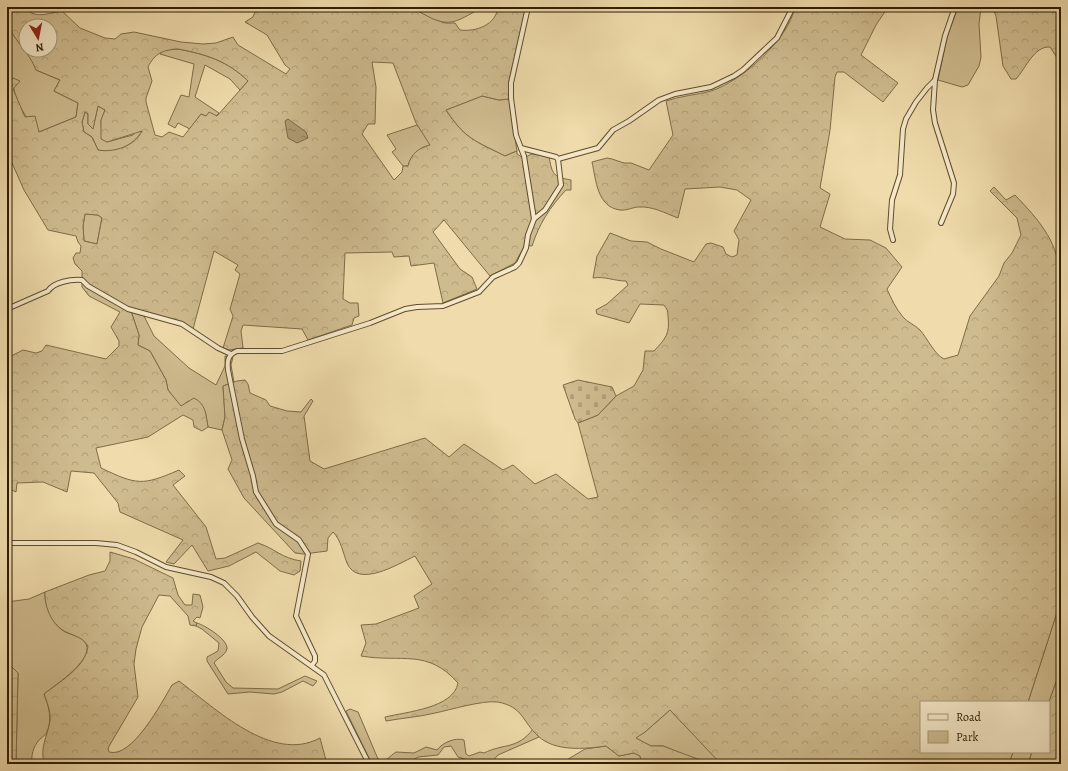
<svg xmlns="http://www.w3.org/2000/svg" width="1068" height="771" font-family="Alegreya,serif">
	<defs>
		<pattern id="forest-crowns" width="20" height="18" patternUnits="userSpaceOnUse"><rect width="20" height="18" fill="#cebb8e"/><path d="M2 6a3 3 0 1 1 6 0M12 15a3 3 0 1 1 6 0" fill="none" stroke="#b1a079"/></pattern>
		<pattern id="cemetery-stones" width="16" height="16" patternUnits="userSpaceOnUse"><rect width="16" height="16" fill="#cebb8e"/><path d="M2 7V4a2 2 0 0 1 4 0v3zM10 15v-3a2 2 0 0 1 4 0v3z" fill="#b1a079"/></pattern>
		<pattern id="water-ripples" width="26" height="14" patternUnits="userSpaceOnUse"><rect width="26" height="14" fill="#ad9a72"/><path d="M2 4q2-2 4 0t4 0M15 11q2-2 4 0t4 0" fill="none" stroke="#8d7d5b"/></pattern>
	</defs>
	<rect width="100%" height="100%" fill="#efdbab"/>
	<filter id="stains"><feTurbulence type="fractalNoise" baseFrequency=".005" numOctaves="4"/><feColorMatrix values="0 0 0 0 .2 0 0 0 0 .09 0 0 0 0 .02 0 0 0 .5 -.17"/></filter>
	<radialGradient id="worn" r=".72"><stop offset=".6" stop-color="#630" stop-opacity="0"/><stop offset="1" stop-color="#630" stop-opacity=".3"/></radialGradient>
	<g fill="#cebb8e" stroke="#7e6c48">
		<path d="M431 7H483C452 24 451 28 418 13Z"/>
		<path d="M958 7H981L979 24 981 57 979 66 968 85 962 87 938 80 947 37Z"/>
		<path d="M7 22 22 48 33 60 36 70 60 80 54 91 78 103 76 117 39 132C25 117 13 100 13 78L7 88V66L9 65 7 62Z"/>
		<path d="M178 49C205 54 228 61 248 81L240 90 230 79 205 65 195 97 219 113 216 116H206L201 114 190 129 178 123 175 128 168 124 181 95 189 97 194 64 160 54 164 50Z"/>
		<path d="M482 96 499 100 509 99 517 151 505 156C475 141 465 139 446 110Z"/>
		<path d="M98 106 105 110 101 121 102 139 107 142 133 135 137 131H142C133 146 115 154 98 150L92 137 84 132 82 122 85 112 88 114V124L93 128Z"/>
		<path d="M417 125 429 140 430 145C420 147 410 156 408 166H403L392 152 396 149 387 135Z"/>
		<path d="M85 214 98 215 102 218 97 244 84 241 83 226Z"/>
		<path d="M131 311 144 316 154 336 189 368 216 385 225 366V356L233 357 231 365 234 382 223 386 225 417 222 430 208 427 205 411 188 401 181 407 168 390 166 380 150 351 138 345 139 335Z"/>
		<path d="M45 592C44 605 52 622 62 630 69 635 78 635 84 641 99 657 55 685 44 694 49 707 53 720 46 734 44 736 41 738 39 740 33 747 31 756 32 764H16L18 673 10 666 7 665V602L29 599Z"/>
		<path d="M1061 600V668L1049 702H1028Z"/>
		<path d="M197 623C204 625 228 639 227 649 225 656 217 658 214 663L226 682 233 688 278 689 305 676 317 681 313 686 303 681 282 692 274 694 250 692 228 694 207 661V657L218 651 219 643 202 629 196 626Z"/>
		<path d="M350 709 358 712 378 759C387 763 389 756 396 752L414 753 426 747 437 750C442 743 455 737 464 740L466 754 469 756 480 752 484 753C504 743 517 750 533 729L539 737 498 755 490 764H481L458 757 451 746 444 747 438 755 418 757 410 762 407 760 401 764H372L346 711Z"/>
		<path d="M670 710 721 763 711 764 696 760 663 746H651L635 738 645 732Z"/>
		<path d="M606 746 619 756 634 753 640 756 642 764H560L585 749Z"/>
		<path d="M1013 752H1032L1028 764H1009Z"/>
	</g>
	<g fill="url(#forest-crowns)" stroke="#7e6c48" fill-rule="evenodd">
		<path d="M7 7H24C36 20 47 13 62 11L80 28 105 38 115 39 121 34 134 32 181 42 203 44 216 43 233 37 238 45 286 74 290 69 285 65 267 35 245 22 253 17 257 7H410L433 19 445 23H455L460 30C476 32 496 25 498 7H526L509 81V99L499 100 482 96 446 110C465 139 475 141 505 156L517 151V154L523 158 532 154 549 156C552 174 553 177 571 180V190H566C550 207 539 224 532 246L525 245 515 263 490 276 444 220 433 232 460 269 472 277 477 289 443 303 434 263 411 266 409 256 394 257 392 252 345 253 343 299 350 303H358L359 316 354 318 352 325 308 340 302 329 243 325 241 331 243 348 229 350 223 348 233 316 230 309 240 274 235 270 238 265 214 251 193 329 183 323 131 311 139 335 138 345 150 351 166 380 168 390 181 406 194 398C206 404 206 415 208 427L202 431 194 427 193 420 183 415 148 437 96 448 101 468C137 485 142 486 179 470L185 476 173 485 206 527 216 559 225 558 258 543C276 549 281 558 301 561L300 571 294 575 280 571 256 552 229 566 208 571 192 545 174 564 166 562 183 540 120 512 118 503 94 473 71 471 67 492 43 482 17 483 16 492 7 488V354L11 356 23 350 36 353 42 351 46 345 106 359 119 346V341L111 327 120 312 89 296 82 287V271L75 264 73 258 76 253H80L81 246 78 242 76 236 48 230 24 190 12 163 7 134V88L13 78 20 81 13 89 25 117 35 116 39 132 76 117 78 103 54 91 60 80 36 70C30 53 14 41 7 23 6 19 7 12 7 7ZM26 26H50V50H26ZM178 49C205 54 228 61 248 81L217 116 209 112 206 116 201 114 183 137 169 132 162 137 155 135 146 102V98L152 81 148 67C155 53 163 50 178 49ZM372 62 393 63 416 123 430 145C418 148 411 154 408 166H403L402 172 394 180 362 134 368 124H375L376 87ZM98 106 105 110 101 120V139L107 142 142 131C135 146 114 153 98 150L92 137 84 132 82 122 85 112 88 114V124L93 129ZM85 214 98 215 102 218 97 244 84 241 83 226Z"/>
		<path d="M795 7H888L876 25 861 55 898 83 883 102 844 72H837L835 77 830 130 820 188 830 194 820 227 845 239 870 240 886 248 902 267 887 289C891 298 896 309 903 317 907 322 915 325 920 330 928 339 934 354 944 359L958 355 970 316 999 276 1004 263 1012 253 1021 235 1017 218 990 191 994 187 1006 200 1015 195C1033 214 1054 236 1058 263L1061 264V600L1028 702H921V752H1013L1009 764H713L720 763 670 710 645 732 636 738 651 746H663L711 764H642L640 756 634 753 619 756 606 746C585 749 555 752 538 736 522 721 523 707 498 702 482 700 450 710 435 713 419 717 402 718 386 721L385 717C406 712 454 708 458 683 427 648 402 663 361 656L366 643 361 625 376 624 419 608 414 596 432 584 415 556C398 564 358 589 347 563 343 553 341 540 333 532L328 538 327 551 304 554 295 553 244 498 228 469 232 460 222 430 225 417 223 386 237 381 245 380 248 384 250 393 266 400 270 406 287 411 301 412 311 399 313 401 304 416 310 461 324 469 425 438 449 457 464 444 503 470 513 465 535 484 556 474 588 499 598 497 578 423 598 415 616 396 634 386 643 370 645 351H654C666 338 670 334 668 316 668 311 667 309 664 305L640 304 629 323 597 314 596 310 607 304 628 285 626 281C614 281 605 276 593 278L597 256 610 233 631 241 647 242 661 249 694 262 706 244 711 243 723 247 726 254 732 257 737 255 739 240 734 231 751 200 737 190 720 187 685 189 678 218C665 213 652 206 639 207 633 207 626 211 620 210 597 207 596 180 592 162L607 158 612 159 624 163H631L649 170 673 135 666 101C680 96 696 95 711 91 742 81 788 40 795 7Z"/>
		<path d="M992 7H1061V64L1050 47C1034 46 1026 68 1016 79H1011L1003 66 996 16Z"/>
		<path d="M110 552 134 559 173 578 178 595 185 605H192L193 594 200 595 203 607 200 618 197 617 193 621 197 623 196 626 190 625 188 616 170 596 159 595 142 627 136 649 134 664 138 697 108 748 109 752C132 759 162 702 172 685L179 681C215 708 272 764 320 738L327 764H44C40 746 47 738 50 721 51 712 47 702 44 694 59 682 86 667 88 646 81 635 71 636 61 629 51 622 44 605 45 592L89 575 105 571 110 561Z"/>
		<path d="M7 665H10L18 673 16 764H7Z"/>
		<path d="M1061 668V764H1028L1032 752H1049V702Z"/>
	</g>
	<path fill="url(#cemetery-stones)" stroke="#7e6c48" d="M578 380 612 387 616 396 598 415 578 423 575 419 563 385Z"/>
	<path fill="url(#water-ripples)" stroke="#7a6846" d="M288 119 306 132 308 138 297 143 288 138 285 121Z"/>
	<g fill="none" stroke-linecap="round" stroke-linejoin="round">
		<defs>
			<g id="street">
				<path d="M935 80 933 110 935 123 954 183 953 194 941 223"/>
				<path d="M521 148 556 157 558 159 561 185 545 210 534 219"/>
				<path d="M558 159 598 148 613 130 629 121 659 100 675 94 711 87 734 76 743 70 777 38 793 7"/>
				<path d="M893 240 890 229 892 200 900 175 903 129 906 119 916 102 927 88 935 80 945 36 955 7"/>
				<path d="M7 309 48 291C54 282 71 279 82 280L88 286 128 309 182 324 218 348 231 354"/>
				<path d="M7 543H96L117 545 136 552 166 567 211 577 224 583 237 596 252 617 269 636 324 675 369 764"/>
				<path d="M312 665 315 661V656L296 616 308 554 299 540 276 524 256 492 253 476 242 439 228 370C227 360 228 355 237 351H282L370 323 405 309 417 307 443 306 479 292 493 277 515 267 519 263 526 248 528 235 534 219 524 156 516 135 511 98V83L528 7"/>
			</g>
		</defs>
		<use href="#street" stroke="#5e4c2d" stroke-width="6"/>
		<use href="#street" stroke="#f5e8c8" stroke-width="4"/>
	</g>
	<rect width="1068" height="771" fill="none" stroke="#efdbab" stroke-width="24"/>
	<rect x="8" y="8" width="1052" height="755" fill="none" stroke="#2e1d03" stroke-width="2"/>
	<rect x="12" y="12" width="1044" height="747" fill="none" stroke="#2e1d03"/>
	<rect x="920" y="701" width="130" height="52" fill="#f5e8c8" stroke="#a59779"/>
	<rect x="928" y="714" width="20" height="6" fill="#f5e8c8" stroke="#a59779"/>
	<text x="956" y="721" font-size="12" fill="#2e1d03">Road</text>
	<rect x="928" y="731" width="20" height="12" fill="#cebb8e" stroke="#a59779"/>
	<text x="956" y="741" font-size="12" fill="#2e1d03">Park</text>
	<g transform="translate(38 38) rotate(170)"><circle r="19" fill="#f5e8c8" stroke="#a59779"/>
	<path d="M0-3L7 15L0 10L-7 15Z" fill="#8f2418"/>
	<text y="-6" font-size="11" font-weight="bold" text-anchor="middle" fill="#2e1d03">N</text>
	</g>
	<rect width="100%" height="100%" filter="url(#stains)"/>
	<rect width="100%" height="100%" fill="url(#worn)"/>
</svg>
